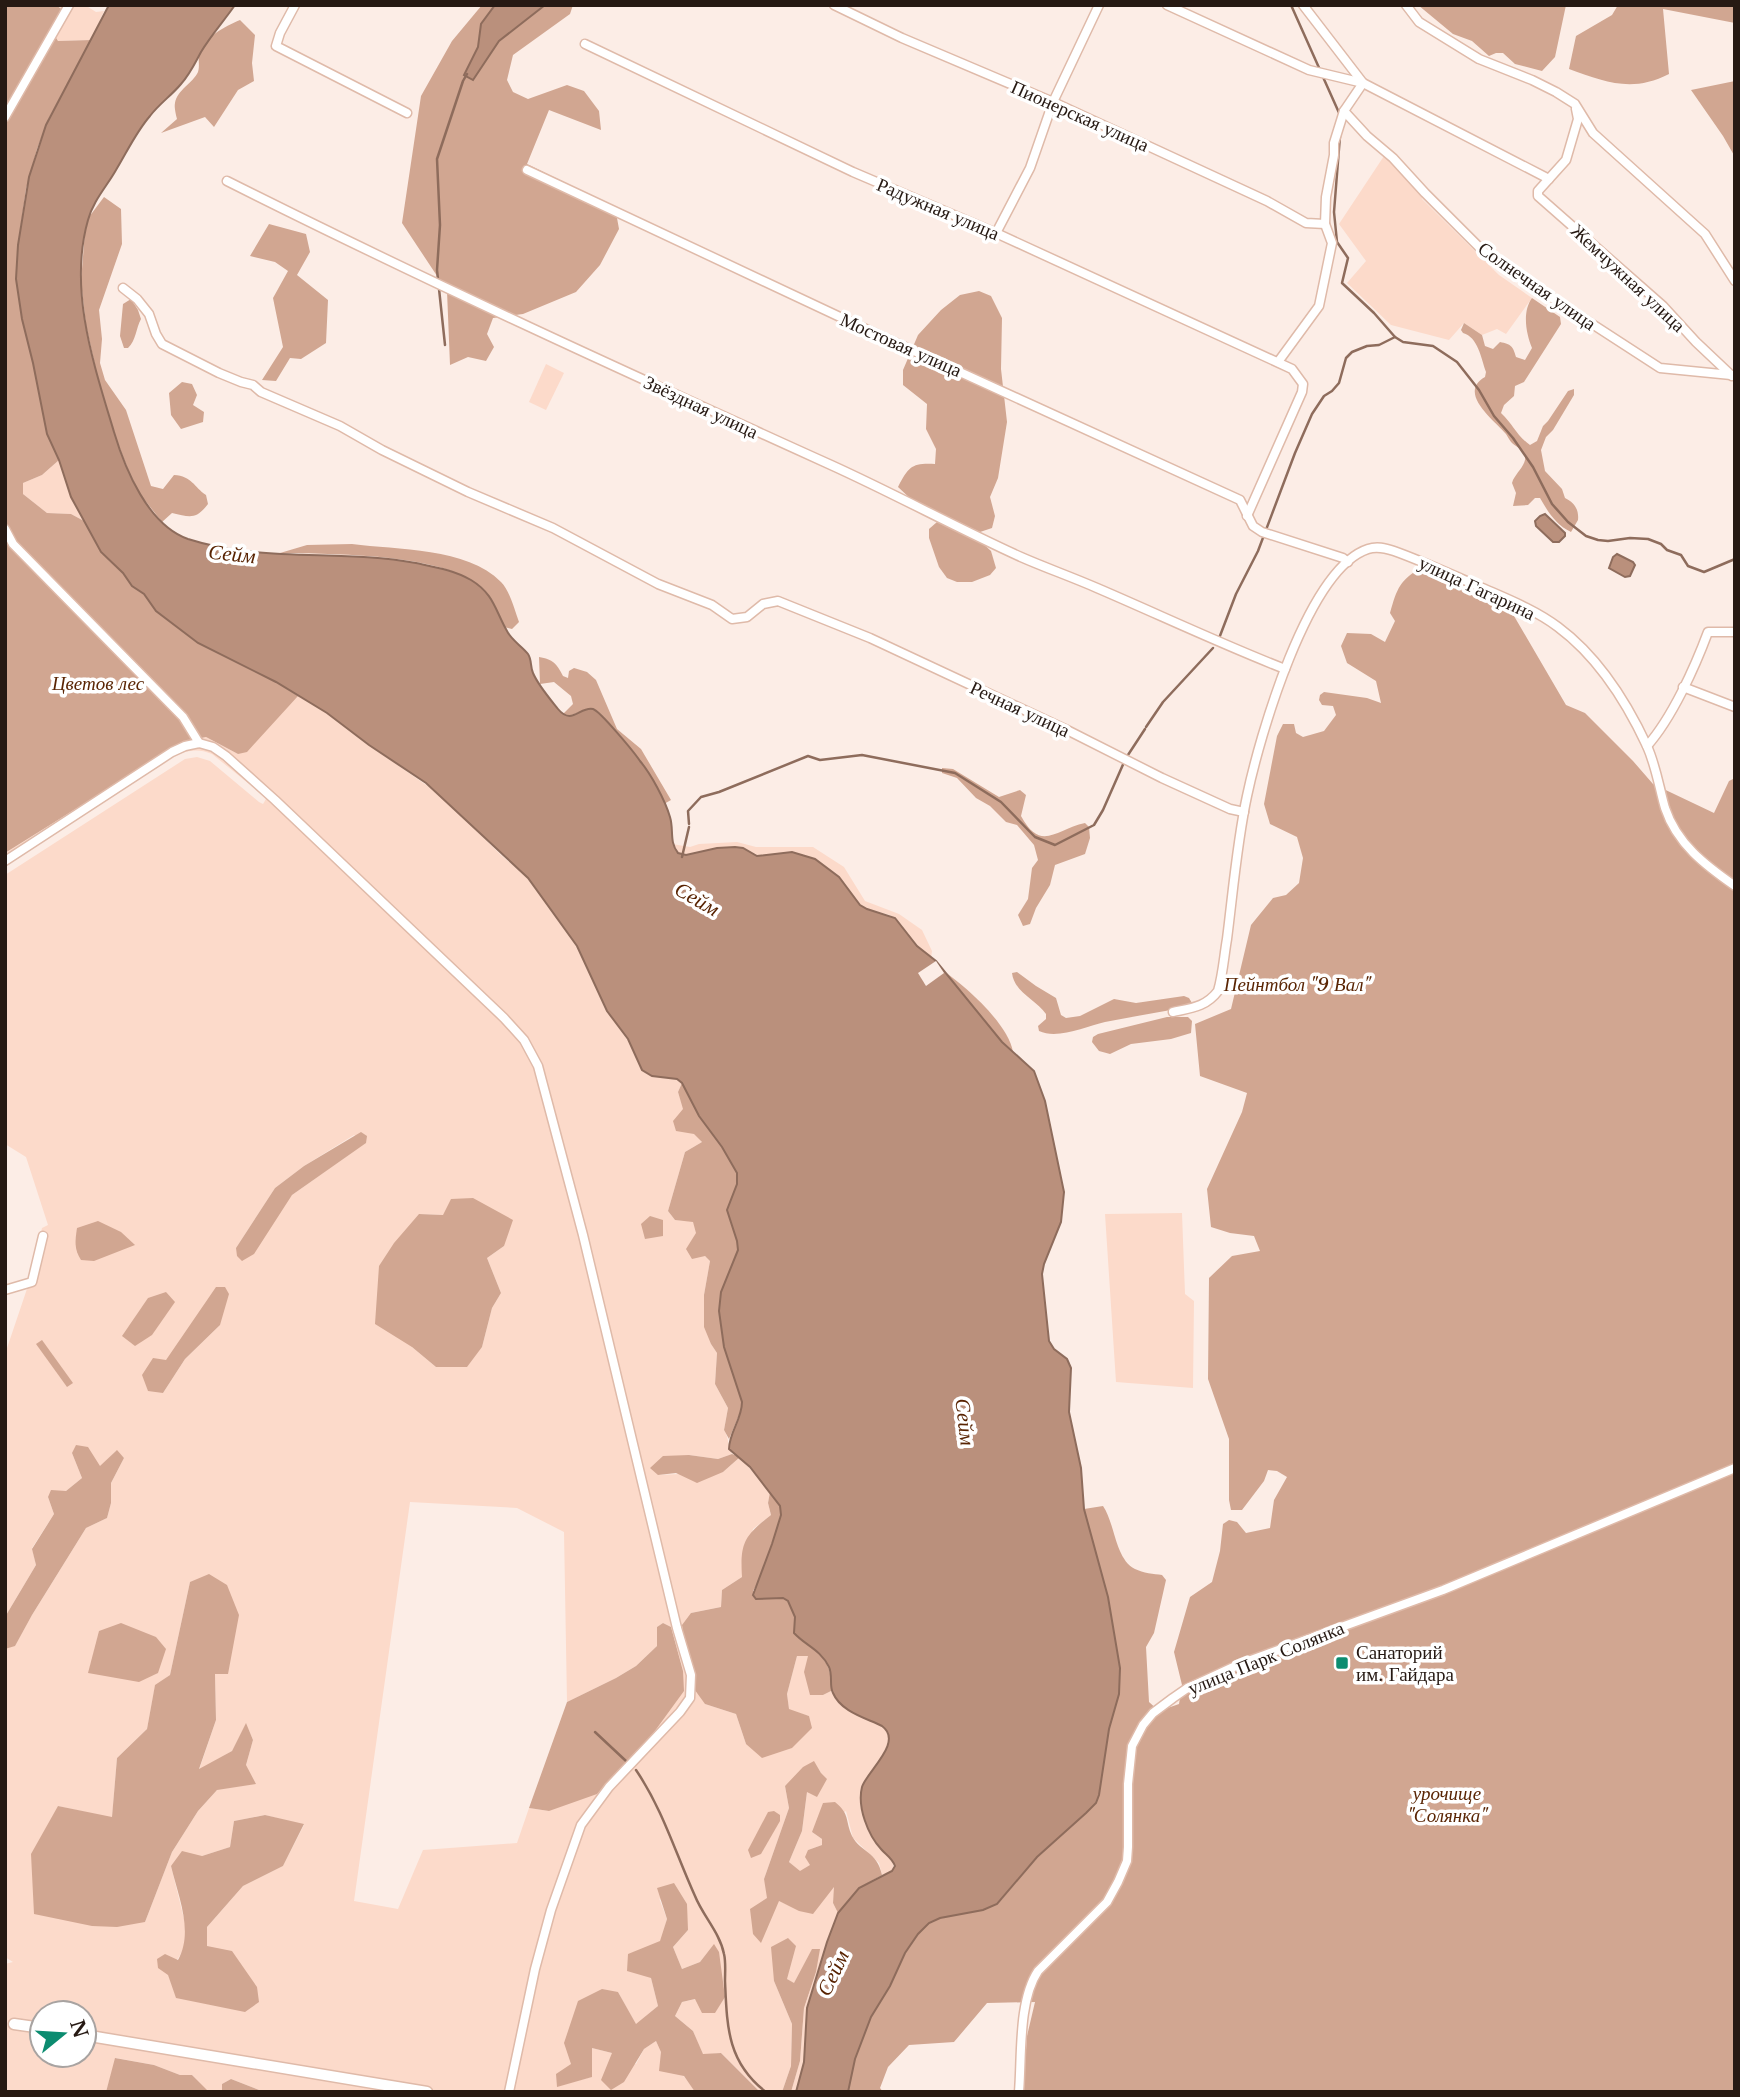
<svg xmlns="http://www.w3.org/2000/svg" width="1740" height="2097" font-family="'Libre Baskerville',serif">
	<rect width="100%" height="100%" fill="#fcede6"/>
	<g fill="#fcdaca" fill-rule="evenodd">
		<path d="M56 5H85L96 12 104 11 91 40 58 41 52 31 64 10Z"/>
		<path d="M1384 156 1393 162 1421 193 1422 199 1499 275 1532 298 1506 334 1497 329 1482 335 1464 323 1449 340 1391 325 1347 283 1366 261 1339 224Z"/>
		<path d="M546 364 564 373 546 410 529 402Z"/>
		<path d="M59 460 71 497 84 521 71 514 47 513 23 494V483L42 475Z"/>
		<path d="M330 690 369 745 439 794 501 855 528 878 577 946 607 1011 628 1039 639 1064 652 1076 677 1079 682 1083 678 1092C684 1109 689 1128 702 1142L685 1152 668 1211 675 1220 693 1221 705 1256 710 1261 704 1295 711 1344 717 1353 715 1384 728 1408 724 1430C730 1440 727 1446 732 1454L718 1459 689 1455 658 1475 723 1472 740 1457 770 1492 768 1503 771 1515 753 1529 742 1577 722 1590 721 1607 691 1613 705 1704 736 1714 746 1744 809 1716 789 1710 787 1694 797 1656 808 1655 823 1695 831 1691C844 1710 862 1717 882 1726 904 1743 862 1774 861 1794 860 1826 877 1841 894 1863L892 1871 882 1875 879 1863 853 1838 846 1811 812 1832 822 1839V1845L808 1850 811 1865 800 1872 789 1862 802 1831 807 1792 821 1773 814 1762 785 1786 789 1808 764 1879 779 1901 788 1905 835 1886 833 1903 838 1913 827 1942 807 2008 804 2062 796 2092H791L800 2061 804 2008 816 1972 812 1950 794 1984 787 1979 774 1981 792 2024 791 2066 782 2092H760L721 2053 703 2055 693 2031 675 2016 682 2002 696 1999 714 1945 700 1962 682 1969 673 1947 688 1930 659 1898 667 1919 651 1978 658 2006 636 2025 618 1992 557 2086 591 2077 592 2048 612 2053 636 2064 644 2049 656 2041C665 2061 685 2073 695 2092H264L231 2079 222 2084V2092H205L207 2091 192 2075H180L154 2065 116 2058 106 2092H5V1964L13 1962 5 1957V1649L15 1645 32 1615 86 1528 107 1518 111 1503V1483L124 1458 116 1451 100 1467 72 1453 82 1478 66 1491 48 1497 54 1514 32 1548 36 1565 5 1617V1354L31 1277 42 1228 48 1225 26 1157 5 1144V875L185 759 197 757 210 761 259 802 263 804 266 799 264 796 212 754C198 748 187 750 174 756L5 864V853L183 742 206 737 238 754 298 696 313 705ZM354 1135 365 1143 292 1195 236 1248 275 1188 304 1166ZM419 1214 443 1215 504 1246 487 1258 501 1293 492 1308 482 1347 436 1367 412 1347ZM220 1325 185 1359 163 1393 166 1360ZM410 1502 517 1508 564 1532 567 1702 616 1678 636 1666 657 1646V1627L663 1623 671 1627 683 1671 549 1811 529 1808 517 1843 423 1850 398 1909 354 1901ZM190 1582 215 1673 216 1720 199 1770 232 1751 246 1724 253 1740 246 1765 217 1790 198 1811 172 1852 145 1922 58 1806 112 1818 117 1758 147 1729 155 1686 170 1675ZM265 1815 304 1825 283 1866 243 1886 207 1927V1946L177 1998 168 1974 184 1949 186 1927 171 1866 230 1847 234 1821ZM42 2013H84V2055H42Z"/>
		<path d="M737 842 756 847H813L844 867 865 901 899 914 922 930 932 951 931 958 917 946 899 922 890 915 867 909 860 905 839 877 815 859 757 856 743 848 683 855 676 851 672 844 690 847 699 844Z"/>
		<path d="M1182 1213 1185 1294 1194 1301 1193 1388 1116 1382 1105 1214Z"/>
	</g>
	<g fill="#d1a691">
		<path d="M5 5H56L64 11 52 31 58 41 91 40 49 118 37 149 26 189 18 245 16 279 22 319 33 363 47 434 59 460 42 475 23 483V494L47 513 71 514 84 521 101 552 123 573 132 586 144 594 156 611 198 643 276 682 298 696 247 752 238 754 206 737 183 742 5 853Z"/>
		<path d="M482 5H495L481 24 478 47 465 75 473 79 499 41 545 5H573L570 14 513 55 507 80 513 92 528 99 567 85 584 91 599 111 601 130 549 110 527 164 615 207 619 229 600 265 576 292 523 314 493 318 487 334 494 347 486 361 468 357 450 365 447 291 402 223 421 96 452 41Z"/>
		<path d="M1418 5H1566L1555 57 1542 71 1515 64 1503 53H1496L1489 56 1472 41 1453 34Z"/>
		<path d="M1618 5H1735V23L1663 9 1669 74C1632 93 1605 82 1569 69L1576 36 1612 15Z"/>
		<path d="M240 20 255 35 252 63 254 81 238 90 214 127 205 117 161 133 177 119C176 115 174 107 175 103 177 90 193 83 198 72 200 66 198 60 199 55 205 36 224 27 240 20Z"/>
		<path d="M1735 81V157L1723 136 1691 90Z"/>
		<path d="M104 197 121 209 122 244 99 310 102 339 100 363 105 380 126 410 151 486 163 489 174 475C192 476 194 487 206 495L208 504C196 520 190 517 172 513L162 522 140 494 129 472 117 441 97 374 86 325 81 282 85 231 89 217Z"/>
		<path d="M269 224 306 234 310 252 297 275 328 300 326 343 301 359 290 358 276 381 262 380 283 347 273 298 288 271 275 262 250 256Z"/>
		<path d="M979 291 991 296 1002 318 1001 369 1007 422 998 478 990 497 995 516 992 528 980 532 913 501 898 487C909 466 912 463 935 464L936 449 926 429 927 404 903 385V370L918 335 941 310 960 295Z"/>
		<path d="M1532 298 1560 317 1561 324 1524 382 1515 386 1514 396 1504 405 1501 413C1513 424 1516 435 1530 445L1537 441 1543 426 1548 421 1568 391 1574 389V395L1553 430 1546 437 1541 450 1545 471 1562 489 1565 498C1575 503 1579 510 1578 520L1571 532C1556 525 1548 512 1540 498H1535L1528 505 1513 506 1516 493 1512 483 1513 480C1516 474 1524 466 1525 460 1527 451 1518 448 1512 443 1510 441 1508 437 1506 434 1494 420 1457 393 1485 377L1486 372C1481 358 1478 337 1463 333L1461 330 1464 323 1482 335 1485 346 1493 349 1500 342C1511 344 1513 346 1516 357L1525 360 1532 348C1526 333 1522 312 1532 298Z"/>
		<path d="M131 299 138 310 141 319C136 328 136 341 128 348H124L120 336 123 304Z"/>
		<path d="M182 382 192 384 197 395 193 405 204 412 203 422 181 429 171 415 169 393Z"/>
		<path d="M937 522 979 540 991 551 996 568 990 575 972 582H957L947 578 939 567 929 538V529Z"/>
		<path d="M352 544C397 550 467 547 501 582 509 589 515 611 519 622L512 629 504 627C498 612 493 597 480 586 439 553 333 554 280 553L307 545Z"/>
		<path d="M1422 567 1465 588 1486 593 1507 604 1566 705 1585 713 1633 761 1653 784 1714 813 1729 781 1735 778V2092L1023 2091 1027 2036 1035 2002 987 2003 954 2042 909 2045 888 2067 880 2088 883 2092H848L855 2059 871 2017 890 1986 905 1953 918 1934 929 1923 940 1918 957 1914 1002 1899 1037 1857 1086 1813 1099 1795 1109 1729 1119 1694 1120 1668 1108 1597 1084 1509 1103 1506C1115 1523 1115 1559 1135 1569 1143 1573 1154 1574 1162 1575L1166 1580 1154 1633 1146 1647 1149 1702 1159 1711 1179 1704 1182 1685 1174 1652 1190 1597 1212 1582 1220 1551 1223 1524 1229 1520 1237 1522 1246 1533 1270 1528 1274 1500 1287 1477 1277 1471 1268 1470 1264 1481 1242 1510H1231L1229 1500V1439L1208 1379 1209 1278 1232 1256 1260 1251 1254 1236 1230 1233 1211 1227 1207 1189 1242 1112 1247 1093 1200 1076 1195 1024 1231 1009 1251 925 1273 898 1286 895 1299 883 1303 858 1297 837 1270 824 1264 804 1277 736 1283 724H1294L1296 733 1303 737 1324 731 1336 715 1333 706 1322 705 1319 700 1320 695 1324 692 1367 698 1381 703 1376 681 1347 663 1341 646 1347 633 1371 634 1385 642 1395 621 1390 613C1397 588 1400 580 1422 567Z"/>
		<path d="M539 657C553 659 557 664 563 676L568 678 569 671 574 668 587 672 596 680 617 729 641 749 671 800 664 804C647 773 621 724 588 709L569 716 563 714 573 704 571 696 554 682 540 684Z"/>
		<path d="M942 768 953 769 999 797 1020 790 1026 795 1021 816C1041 853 1056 829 1085 823L1089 827 1090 838 1085 854 1055 865 1050 885 1036 908 1030 924 1023 926 1018 915 1028 899 1032 868 1038 860 1034 845 1017 825 1006 822 990 806 976 798 957 778 942 773Z"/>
		<path d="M941 969C964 985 1008 1023 1013 1052L1002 1042Z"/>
		<path d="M1017 972 1036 986 1056 998 1061 1015 1066 1018 1080 1016 1114 999 1136 1003 1184 996 1189 998 1192 1003 1182 1008C1156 1013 1130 1017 1105 1022 1086 1026 1058 1040 1039 1031L1038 1026 1046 1019V1014C1036 1000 1014 992 1012 973Z"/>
		<path d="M1167 1017H1188L1192 1021 1191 1033 1171 1039 1131 1044 1110 1054 1099 1051 1092 1042 1093 1037 1098 1034Z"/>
		<path d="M682 1083 699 1116 722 1147 737 1173V1184L727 1210 737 1241 738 1250 721 1292 719 1311 724 1347 742 1402V1408L729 1439 724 1430 728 1408 715 1384 717 1353 711 1344 704 1327V1295L710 1261 705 1256 692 1259 686 1249 696 1233 693 1222 675 1220 668 1211 685 1152 702 1142 694 1134 676 1131 673 1121 683 1109 678 1092Z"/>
		<path d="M361 1132 367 1136 366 1143 292 1195 254 1254 242 1261 237 1256 236 1248 275 1188 304 1166Z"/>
		<path d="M473 1198 513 1220 504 1246 487 1258 501 1293 492 1308 482 1347 467 1367H436L412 1347 375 1324 379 1266 394 1243 419 1214 443 1215 451 1199Z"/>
		<path d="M650 1216 663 1220V1236L645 1239 641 1224Z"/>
		<path d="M98 1221 121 1232 135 1245 94 1261 81 1260C74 1249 75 1241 77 1228Z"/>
		<path d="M216 1287H225L229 1294 220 1325 185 1359 163 1393 148 1391 142 1375 153 1358 166 1360Z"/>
		<path d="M166 1292 175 1302 152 1335 135 1346 122 1336 148 1298Z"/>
		<path d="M42 1340 73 1383 67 1387 36 1344Z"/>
		<path d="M76 1445 88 1447 100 1466 117 1450 124 1458 111 1483V1503L107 1518 86 1528 32 1615 15 1646 5 1649V1617L36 1565 32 1549 54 1514 48 1497 51 1490 66 1491 82 1478 72 1453Z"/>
		<path d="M732 1454 740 1457 723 1472 697 1483 676 1473 658 1475 650 1468 663 1456 689 1455 718 1459Z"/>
		<path d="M770 1492C774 1496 779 1501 780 1506 784 1521 762 1577 753 1591L770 1598H783L788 1601 795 1617 796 1635C817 1651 834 1661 831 1691L823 1695H810L804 1672 808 1656H797L787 1694 789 1709 809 1716 812 1728 792 1748 762 1758 746 1744 736 1714 705 1704 692 1686 682 1625 691 1613 721 1607 722 1590 742 1577C740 1543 744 1536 771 1515L768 1503Z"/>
		<path d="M209 1574 227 1585 239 1615 228 1674H215L216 1720 199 1769 232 1751 246 1723 253 1740 246 1765 256 1784 217 1790 198 1811 172 1852 145 1922 117 1927 92 1926 34 1914 31 1854 58 1806 112 1817 117 1758 147 1729 155 1685 170 1675 190 1582Z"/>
		<path d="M121 1623 156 1637 166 1649 158 1673 139 1682 88 1673 99 1631Z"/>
		<path d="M663 1623 671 1627 683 1671 684 1691 649 1739 597 1794 549 1811 529 1808 567 1702 616 1678 636 1666 657 1646V1627Z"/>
		<path d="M814 1761 821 1773 827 1779 817 1797 807 1792 802 1831 789 1862 800 1871 810 1865 805 1857 808 1850 822 1845V1839L812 1832 823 1803 835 1802C850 1814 845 1820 852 1836 860 1852 877 1851 882 1875L859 1888 838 1913 833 1903 834 1887 813 1914 799 1911 779 1901 761 1943 753 1934 750 1909 767 1898 764 1879 789 1808 785 1786 803 1767Z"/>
		<path d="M774 1811 780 1815V1821L761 1854 751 1858 748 1850 768 1812Z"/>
		<path d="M265 1815 304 1824 283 1866 243 1886 207 1927V1946L232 1951 257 1987 259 2002 245 2012 176 1998 168 1975 158 1968 157 1959 165 1954 178 1960C194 1931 178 1896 171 1866L182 1851 202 1856 230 1847 234 1821Z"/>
		<path d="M674 1883 687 1904 688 1930 673 1947 682 1969 700 1962 714 1944 719 1952 725 1997 715 2013H702L695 1999 682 2002 675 2016 693 2031 703 2054 721 2053 760 2092H695L684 2076 659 2071 661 2052 656 2041 644 2049 624 2082 611 2090 601 2080 612 2053 592 2048V2077L557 2087 556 2074 571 2064 564 2043 578 2001 602 1989 618 1992 636 2024 658 2006 651 1978 627 1971 628 1954 660 1941 667 1919 657 1888Z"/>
		<path d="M788 1938 796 1946 787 1979 794 1983 812 1949H820L816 1972 804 2008 800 2061 791 2092H782L791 2066 792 2024 774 1981 771 1947Z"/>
		<path d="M115 2058 154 2065 180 2075H192L208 2091 106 2092Z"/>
		<path d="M231 2079 264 2092H309H222V2084Z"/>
	</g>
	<g fill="#ba907c" stroke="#8e6c5c" stroke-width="2">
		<path d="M109 5H235C224 21 211 35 201 52 195 63 190 74 181 84 172 95 159 104 150 116 136 132 127 152 116 170 107 186 93 201 88 220 68 290 94 365 114 432 125 469 148 525 188 539 262 563 341 549 416 563 435 567 454 570 471 580 494 594 495 610 507 631 512 641 522 646 528 654 532 660 530 666 533 673 538 685 550 699 558 709 572 726 580 706 593 709 600 711 634 752 640 761 651 774 665 800 670 817 674 830 669 842 678 853L686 855 717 848 735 847 743 848 757 856 792 852 815 859 839 877 860 905 867 909 895 918 917 946 936 961 1002 1042 1034 1071 1045 1101 1064 1192 1061 1222 1044 1264 1042 1274 1049 1341 1054 1349 1067 1359 1071 1368 1069 1412 1081 1468 1084 1509 1108 1597 1120 1668 1119 1694 1109 1729 1099 1795 1096 1803 1086 1813 1037 1857 997 1904 983 1910 940 1918 929 1923 918 1934 905 1953 890 1986 871 2017 855 2059 848 2092H796L804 2062 807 2008 827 1942 838 1913 859 1888 892 1871 895 1866C892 1858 886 1855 881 1849 868 1835 857 1807 862 1787 867 1771 904 1742 882 1726 866 1718 841 1712 833 1693 829 1686 833 1676 829 1667 820 1649 806 1646 794 1633L795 1617 788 1601 783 1598 756 1599 753 1595 772 1544 781 1515 780 1506 750 1467 729 1449C729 1433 742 1419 742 1402L724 1347 719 1311 721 1292 738 1250 737 1241 727 1210 737 1184V1173L722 1147 699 1116 682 1083 677 1079 652 1076 642 1070 628 1039 607 1011 577 946 528 878 426 783 369 745 327 713 276 682 198 643 156 611 144 594 132 586 123 573 101 552 71 497 59 460 47 434 33 363 22 319 16 279 18 245 29 177 46 125Z"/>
		<path d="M495 5H545L499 41 473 80 464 75 478 47 481 24Z"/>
		<path d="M1545 514 1565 533V536L1559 542H1553L1536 526 1535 521 1540 516Z"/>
		<path d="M1617 554 1633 562 1635 565 1630 576 1625 577 1609 568 1613 557Z"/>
	</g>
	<path fill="#fcede6" d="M936 961 944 973 926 986 918 973Z"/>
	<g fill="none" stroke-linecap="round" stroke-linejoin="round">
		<g stroke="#8e6c5c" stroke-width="2.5">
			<path d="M1291 5 1320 70"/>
			<path d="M1323 77 1340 115"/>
			<path d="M1340 136 1334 212 1337 242 1348 258 1342 283 1374 313 1395 337 1403 342 1433 346 1457 362 1479 390 1494 416 1513 438 1533 467 1552 504 1568 522 1586 536 1598 540 1608 541 1630 538 1648 539 1661 544 1667 550 1681 555 1688 566 1704 572 1735 559"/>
			<path d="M445 345 437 270 440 225 437 159 463 81 467 74"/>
			<path d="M1218 641 1236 594 1258 551 1295 453 1312 414 1324 396 1332 391 1339 383 1346 358 1352 352 1367 346 1379 345 1395 337"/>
			<path d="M1146 727 1163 702 1213 648"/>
			<path d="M1126 758 1145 729"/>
			<path d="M689 824 688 811 701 797 719 792 808 756 820 760 862 755 955 773 1001 802 1035 837 1055 845 1094 825 1103 810 1125 760"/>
			<path d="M682 857 689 827"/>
			<path d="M595 1732 626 1761"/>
			<path d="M636 1770C663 1810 675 1852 695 1896 703 1916 720 1933 724 1954 726 1962 725 1972 725 1981 727 2026 727 2062 766 2092"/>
		</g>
		<defs>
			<g id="minor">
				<path d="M295 5 280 33 276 46 407 113"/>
				<path d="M834 5 902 38 1053 102 1267 201 1306 223 1325 224"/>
				<path d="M1167 5 1309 70 1363 83 1549 179"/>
				<path d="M1406 5 1419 22 1479 59 1532 80 1556 92 1575 104 1593 133 1705 234 1735 281"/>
				<path d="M585 44 853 172 996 233 1292 369 1303 384 1302 392 1247 516"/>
				<path d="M1576 109 1578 119 1566 160 1538 191V196L1663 306 1696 342 1732 376"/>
				<path d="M1344 111 1367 136 1393 158 1425 193 1489 257 1660 368 1731 375"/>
				<path d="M5 117 69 5"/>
				<path d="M527 170 857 325 1240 500 1253 526 1262 532 1343 558 1348 562"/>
				<path d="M227 181C426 281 628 373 831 465 895 494 957 528 1021 557 1046 568 1072 577 1097 588 1160 615 1221 644 1285 669"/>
				<path d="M994 237 1030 168 1053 102 1099 5"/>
				<path d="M123 288 137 299 149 314 156 334 162 344 219 373 241 382 253 385 261 392 340 426 382 450 468 492 553 528 658 584 712 605 732 619 747 617 763 604 778 601 870 638 1065 729 1162 778 1230 809 1244 812"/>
				<path d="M1278 362 1319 306 1332 243 1325 224 1326 197 1334 155V143L1344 111 1363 83 1303 5"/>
				<path d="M5 529 13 544 183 717 199 743"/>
				<path d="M1683 687 1735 707"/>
				<path d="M1647 746C1672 718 1695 667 1708 632H1735"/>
				<path d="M5 861 172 752 185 746 199 743 213 747 226 756 275 800 504 1018 524 1040 538 1066 583 1235 677 1628 691 1675 690 1698 680 1712 609 1787 581 1825 551 1910 535 1969 509 2092"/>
				<path d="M1173 1012C1191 1008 1206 1007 1218 991 1223 974 1224 956 1227 939 1233 892 1237 842 1247 796 1259 739 1307 569 1368 549 1377 546 1385 548 1394 551 1422 561 1450 574 1478 586 1505 598 1534 609 1558 627 1597 656 1627 703 1647 746 1656 766 1659 787 1665 808 1677 844 1705 865 1735 886"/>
				<path d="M5 1290 32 1282 43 1236"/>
				<path d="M1019 2092C1022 2056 1018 2001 1038 1971L1107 1902 1118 1882 1127 1861 1128 1847V1784L1132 1746 1143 1725 1153 1713 1173 1698 1186 1689 1240 1664 1443 1590 1735 1468"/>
			</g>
			<g id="tertiary">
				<path d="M14 2024 42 2028"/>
				<path d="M84 2035 427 2092"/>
			</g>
		</defs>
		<use href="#minor" stroke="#dfbaa9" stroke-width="11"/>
		<use href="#tertiary" stroke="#dfbaa9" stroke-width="13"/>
		<use href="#minor" stroke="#fff" stroke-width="8"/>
		<use href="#tertiary" stroke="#fff" stroke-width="10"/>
	</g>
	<rect fill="#0c8c70" stroke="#fff" stroke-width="2.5" x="1335" y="1656" width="14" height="14" rx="3.5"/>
	<g text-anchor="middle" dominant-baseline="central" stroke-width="7" stroke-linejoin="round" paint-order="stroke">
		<g font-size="19" fill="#261913" stroke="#fff">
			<text transform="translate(1080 116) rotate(24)">Пионерская улица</text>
			<text transform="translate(938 209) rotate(23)">Радужная улица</text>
			<text transform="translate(1628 278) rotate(43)">Жемчужная улица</text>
			<text transform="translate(1537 286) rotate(35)">Солнечная улица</text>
			<text transform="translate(901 345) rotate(24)">Мостовая улица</text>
			<text transform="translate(701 407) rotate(25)">Звёздная улица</text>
			<text transform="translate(1477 588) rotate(25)">улица Гагарина</text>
			<text transform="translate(1020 709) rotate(25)">Речная улица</text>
			<text transform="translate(1266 1658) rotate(-22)">улица Парк Солянка</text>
		</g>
		<g font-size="19" font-style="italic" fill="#5a2504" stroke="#fff">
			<text x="98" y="683">Цветов лес</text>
			<text x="1297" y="984">Пейнтбол "9 Вал"</text>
			<text x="1447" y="1793">урочище<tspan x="1447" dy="22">"Солянка"</tspan></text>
		</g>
		<g font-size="19" fill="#261913" stroke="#fff" text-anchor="start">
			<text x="1356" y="1652">Санаторий<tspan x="1356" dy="22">им. Гайдара</tspan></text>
		</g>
		<g font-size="21" font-style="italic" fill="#582302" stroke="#fff">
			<text transform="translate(232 554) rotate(6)">Сейм</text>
			<text transform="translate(697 899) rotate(30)">Сейм</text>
			<text transform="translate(965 1422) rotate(83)">Сейм</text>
			<text transform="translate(833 1973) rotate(-65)">Сейм</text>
		</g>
	</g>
	<rect width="1740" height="2097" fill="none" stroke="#261913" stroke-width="14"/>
	<g transform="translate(63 2034) rotate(72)"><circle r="33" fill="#ffffff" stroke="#a8a3a1" stroke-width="2"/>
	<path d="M0-5L12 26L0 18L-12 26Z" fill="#0c8c70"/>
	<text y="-10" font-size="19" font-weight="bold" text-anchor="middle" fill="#261913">N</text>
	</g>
</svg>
